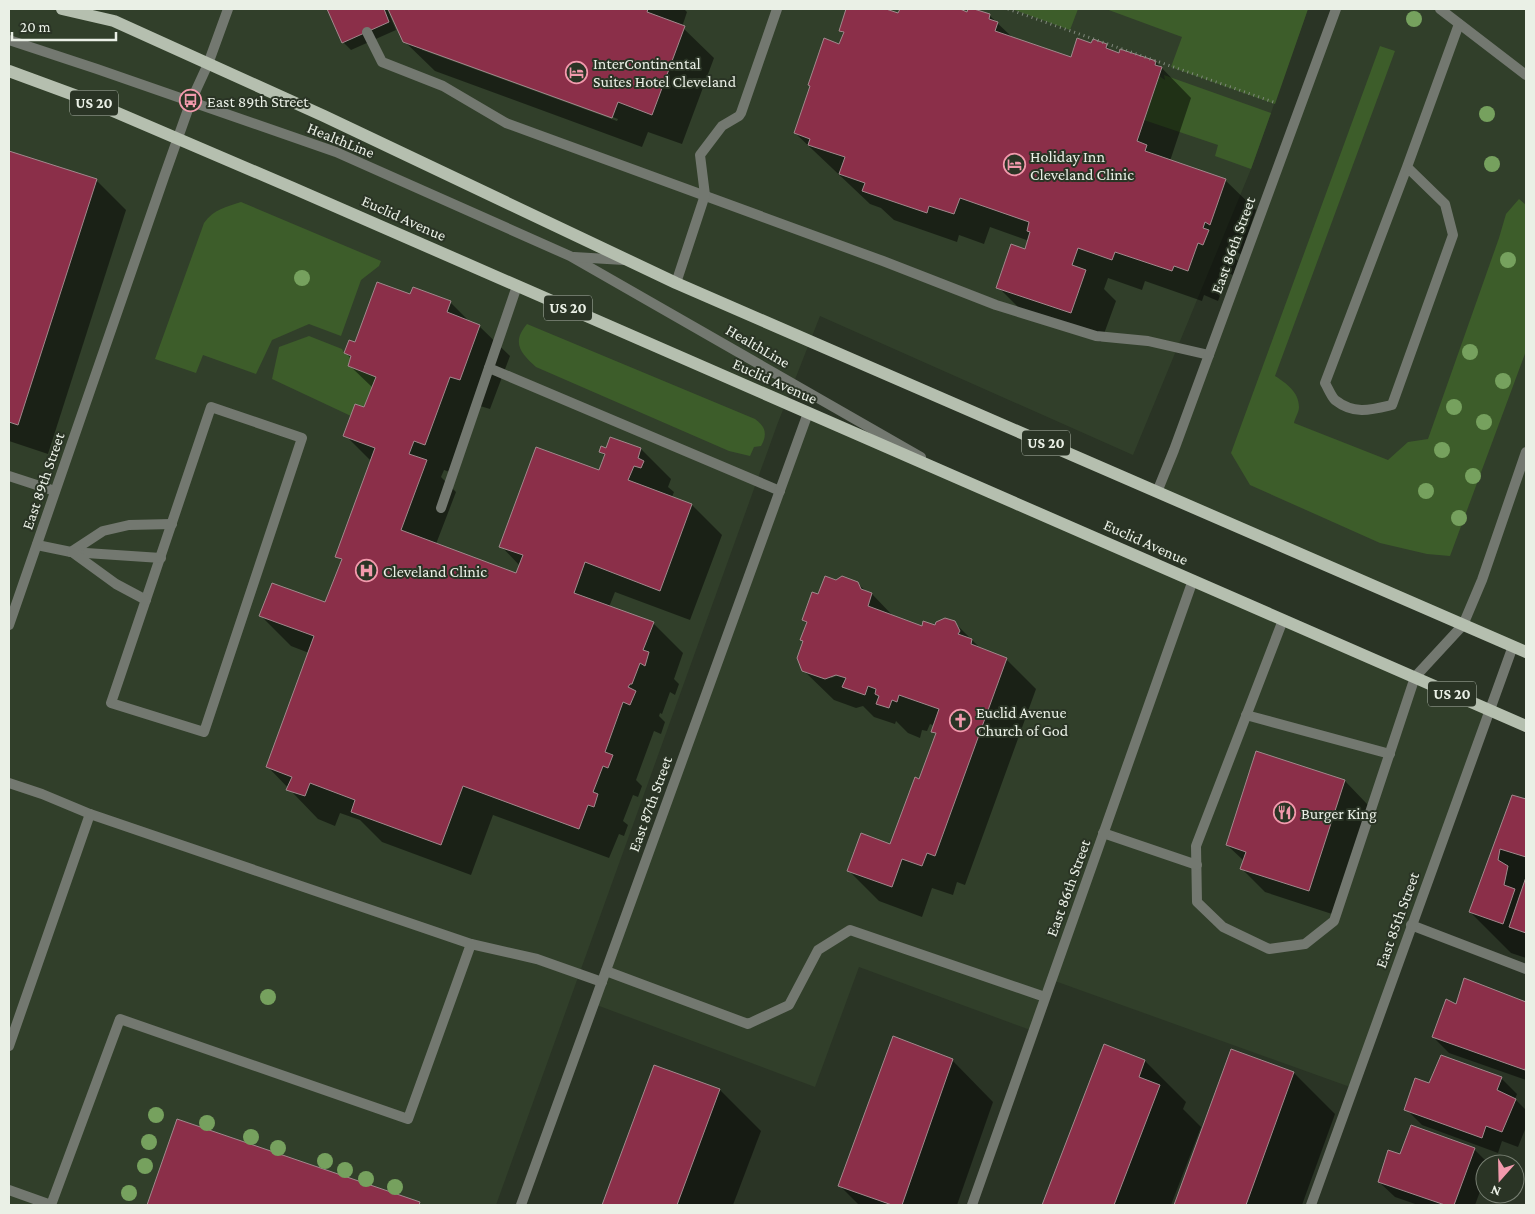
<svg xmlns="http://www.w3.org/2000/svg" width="1535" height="1214" font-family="'Crimson Pro',serif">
	<rect width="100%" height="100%" fill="#2a3425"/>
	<g fill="#313f2a">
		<path d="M9 9H1308L1251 169 1133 455 820 316 777 425 496 1205H9Z"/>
		<path d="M1336 9H1526V652L1157 492Z"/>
		<path d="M808 413 1489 710 1353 1088 1052 980 1033 1031 859 967 815 1087 594 1004Z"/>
	</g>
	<g fill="#3d5d2a">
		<path d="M1012 9H1078L1070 30Z"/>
		<path d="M1106 9H1308L1275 104 1171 67 1182 37Z"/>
		<path d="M1380 46 1395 51 1275 376C1286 383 1299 392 1299 407 1299 412 1295 418 1294 423L1388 460 1408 442 1428 439 1499 238 1506 214 1519 199 1526 205V351L1450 556 1427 554 1380 543 1250 485 1231 453Z"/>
		<path d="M1164 75 1271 113 1251 169 1215 156 1218 145 1144 120 1159 76 1165 80Z"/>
		<path d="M241 202 381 261 379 266 361 280 341 336 309 324 272 340 256 374 203 355 196 373 155 359 204 223C214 209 226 207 241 202Z"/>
		<path d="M527 324 755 419C765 426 768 434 761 446L754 447 750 456 729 451 536 367C521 353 511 343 527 324Z"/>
		<path d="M309 336 342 349 344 353 351 356 349 366 376 377 364 407 355 404 351 416 272 379 279 347Z"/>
	</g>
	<g fill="#0007" fill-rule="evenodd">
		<path d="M328 9H387L396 30 351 50 343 42Z"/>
		<path d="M390 9H684L687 12 682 27 714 58 682 144 648 132 642 147 435 71 404 41ZM422 47 618 119 617 121 422 50Z"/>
		<path d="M847 9H883L899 15 901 9H959L968 13 970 9 990 16 1013 38 1072 59 1092 45H1106L1113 52 1156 62 1191 98 1170 161 1225 180 1256 210 1241 254 1235 252 1233 256 1238 261 1233 275 1228 273 1218 301 1204 295 1202 301 1145 281 1142 290 1108 278 1104 289 1116 301 1101 342 1028 317 998 287 1026 250 1029 241 990 227 984 244 959 235 957 242 894 220 881 208 870 204 795 133 840 45 844 34 840 30Z"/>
		<path d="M9 152 96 180 126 210 48 454 9 441Z"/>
		<path d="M410 296 450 302 471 323 479 326 510 356 490 409 480 406 455 474 444 470 441 477 456 492 436 544 517 574 520 566 501 546 600 471 605 456 600 451 607 449 611 438 641 449 671 479 668 487 674 492 672 497 692 505 722 535 690 620 615 592 609 607 653 623 683 653 674 679 679 684 675 695 670 692 662 714 660 713 659 716 665 722 661 734 654 731 636 780 642 786 638 797 633 795 623 821 628 825 624 836 619 834 609 858 493 815 471 875 382 842 360 820 340 813 335 826 318 819 267 766 309 653 291 646 261 616 326 604 342 561 337 556 372 462 345 435 365 409 373 388 350 366 351 359 346 353Z"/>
		<path d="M836 581 857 583 867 592 872 594 895 618 922 628 936 627 955 623 982 650 1006 659 1036 689 965 885 957 882 953 895 932 888 922 917 879 901 849 871 891 846 920 780 937 735 933 731 935 726 930 724 927 731 922 730 920 738 908 733 896 721 895 724 874 717 863 706 856 708 834 700 803 670 804 642 807 624 803 620 819 596ZM842 674 831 678V675Z"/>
		<path d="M1257 753 1345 781 1368 805 1332 914 1265 892 1241 868 1244 861 1227 845Z"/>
		<path d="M1513 796 1526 800V958L1511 953 1470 912Z"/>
		<path d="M1465 980 1526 1003V1080L1449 1053 1433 1037 1457 1006Z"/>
		<path d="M1105 1046 1145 1061 1186 1102 1183 1109 1201 1127 1171 1205H1043Z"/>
		<path d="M1231 1050 1294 1073 1335 1114 1302 1205H1175Z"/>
		<path d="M952 1060 993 1102 957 1205H859L840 1186Z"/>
		<path d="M655 1066 720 1090 761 1131 733 1205H603Z"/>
		<path d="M1501 1078 1517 1094 1515 1099 1526 1110V1127L1518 1147 1502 1141 1498 1153 1422 1125 1406 1109Z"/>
		<path d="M178 1120 419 1204 421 1205H148Z"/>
		<path d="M1474 1149 1489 1164H1485V1178L1475 1205H1418L1395 1197 1379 1182 1401 1156Z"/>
	</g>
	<g fill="#8b2f49" stroke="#a1898d">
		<path d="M327 9H384L389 22 342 43Z"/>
		<path d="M388 9H648L647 12 685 26 652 115 618 102 612 118 403 42Z"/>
		<path d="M846 9H886L898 13 900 9H960L967 12 968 9H974L990 14 989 19 998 22 995 31 1071 57 1077 38 1091 43 1093 39 1107 44 1106 48 1119 53 1120 49 1156 61 1155 65 1162 67 1137 141 1147 145 1145 151 1226 179 1210 225 1205 222 1203 228 1209 230 1203 245 1198 243 1188 271 1174 266 1172 271 1115 252 1112 260 1078 248 1072 265 1086 270 1071 313 996 288 1011 244 1025 249 1030 232 1027 231 1029 222 960 198 954 214 929 206 927 213 862 191 865 183 839 174 845 157 808 145 810 139 794 133 810 86 808 85 824 38 839 44 844 32 839 31Z"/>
		<path d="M9 151 97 179 18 425 9 422Z"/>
		<path d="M377 282 410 294 413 287 451 301 447 312 480 325 460 380 450 377 425 445 414 441 409 454 427 460 401 530 516 573 523 555 499 547 536 447 599 470 605 454 599 452 601 446 606 448 610 437 641 448 638 458 644 461 641 468 634 466 628 480 692 504 660 591 585 562 574 593 654 622 643 650 649 652 645 666 640 663 632 684H630L628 687 636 691 630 705 623 702 605 752 613 755 608 768 603 766 593 792 598 794 594 807 588 805 579 829 463 786 441 845 351 812 355 800 310 783 305 796 286 790 292 777 266 767 314 636 259 616 272 583 325 602 342 559 335 557 375 448 343 436 355 404 364 407 376 377 348 366 351 356 344 353 349 340 355 342Z"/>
		<path d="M825 576 836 580 842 576 858 582 861 589 872 593 868 606 922 626 923 621 935 625 936 622 945 618 955 621 960 631 958 634 972 639 971 644 1007 658 935 856 927 853 922 866 902 859 892 887 847 871 861 833 890 844 915 777 919 779 936 733 931 732 939 709 899 695 897 702 892 700 889 708 876 704 879 696 875 694 876 689 868 686 865 695 842 687 846 678 836 675 825 679 802 671 797 658 803 641 800 640 807 622 802 620 812 592 818 594Z"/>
		<path d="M1256 751 1345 780 1309 891 1240 869 1246 852 1226 845Z"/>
		<path d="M1512 795 1526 799V857L1500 849 1498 860 1508 866 1504 885 1515 889 1503 924 1469 912Z"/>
		<path d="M1526 877V933L1509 927Z"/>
		<path d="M1464 978 1526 1002V1065L1525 1070 1432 1037 1446 999 1456 1004Z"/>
		<path d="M893 1036 953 1059 902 1205H892L838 1186Z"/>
		<path d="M1104 1044 1145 1060 1139 1077 1160 1085 1114 1205H1042Z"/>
		<path d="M1231 1049 1294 1072 1246 1205H1174Z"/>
		<path d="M1441 1055 1502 1077 1497 1090 1516 1099 1502 1132 1486 1126 1482 1138 1404 1110 1415 1078 1429 1083Z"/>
		<path d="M654 1065 720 1089 677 1205H602Z"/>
		<path d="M177 1119 420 1202 419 1205H147Z"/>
		<path d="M1411 1125 1475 1148 1454 1205H1445L1378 1182 1388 1150 1400 1154Z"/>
	</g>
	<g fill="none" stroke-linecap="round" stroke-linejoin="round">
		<path stroke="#818a7d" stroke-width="3" stroke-dasharray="1 4" stroke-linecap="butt" d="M1008 9 1276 103"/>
		<g stroke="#737870" stroke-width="10">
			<path d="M1440 9 1526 75"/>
			<path d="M367 32 382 62 443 86 506 123 883 261 996 305 1096 336 1148 341 1209 355"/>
			<path d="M9 40 97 69 336 152 570 256 921 457"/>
			<path d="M1407 167 1445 204 1453 235 1392 405C1371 410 1354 415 1335 400 1331 396 1328 388 1325 383L1407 167 1459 24"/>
			<path d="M574 257 624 260"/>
			<path d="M676 283 705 195 700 155 722 126 739 116 741 113 777 9"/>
			<path d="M489 368 780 491"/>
			<path d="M211 407 302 438 204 732 111 703Z"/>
			<path d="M9 476 55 491"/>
			<path d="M441 508 517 286"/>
			<path d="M37 545 71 552 161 558"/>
			<path d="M71 552 103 531 129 525 172 524"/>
			<path d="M72 552 116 584 146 600"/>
			<path d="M1283 620 1196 846 1197 902 1223 927 1269 949 1305 944 1334 921 1415 677 1463 625 1482 580 1526 452"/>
			<path d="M1246 715 1390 754"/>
			<path d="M9 783 42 794 90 814 9 1046"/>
			<path d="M90 814 471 944"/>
			<path d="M1103 833 1197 865"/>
			<path d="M1411 925 1526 969"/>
			<path d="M606 971 748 1024 789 1005 818 950 850 930 1045 997"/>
			<path d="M9 1190 51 1205 120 1019 408 1119 471 944 537 959 602 982"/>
		</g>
		<g stroke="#737870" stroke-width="10">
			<path d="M1157 492 1174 450 1336 9"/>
			<path d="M521 1205 808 413"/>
			<path d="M972 1205 1193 580"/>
			<path d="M1311 1205 1513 646"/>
		</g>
		<path stroke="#737870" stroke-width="10" d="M9 625 164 177 191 101 208 64 228 9"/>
		<g stroke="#b5bfaf" stroke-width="12">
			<path d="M62 9 114 21 324 116 676 283 1526 652"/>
			<path d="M9 71 85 99 293 188 1526 726"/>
		</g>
	</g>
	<g fill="#76a15e">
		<circle cx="1414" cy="19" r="8"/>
		<circle cx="1487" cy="114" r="8"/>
		<circle cx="1492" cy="164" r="8"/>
		<circle cx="1508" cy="260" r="8"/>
		<circle cx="302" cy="278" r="8"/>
		<circle cx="1470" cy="352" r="8"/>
		<circle cx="1503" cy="381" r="8"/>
		<circle cx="1454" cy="407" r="8"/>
		<circle cx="1484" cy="422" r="8"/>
		<circle cx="1442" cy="450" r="8"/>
		<circle cx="1473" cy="476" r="8"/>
		<circle cx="1426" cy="491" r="8"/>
		<circle cx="1459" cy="518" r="8"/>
		<circle cx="268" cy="997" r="8"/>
		<circle cx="156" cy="1115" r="8"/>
		<circle cx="207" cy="1123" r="8"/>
		<circle cx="251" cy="1137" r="8"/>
		<circle cx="149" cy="1142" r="8"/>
		<circle cx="278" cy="1148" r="8"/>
		<circle cx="325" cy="1161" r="8"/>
		<circle cx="145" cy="1166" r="8"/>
		<circle cx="345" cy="1170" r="8"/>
		<circle cx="366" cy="1179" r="8"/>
		<circle cx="395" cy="1187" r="8"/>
		<circle cx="129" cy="1193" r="8"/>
	</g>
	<defs>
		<symbol id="hotel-ring" viewBox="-11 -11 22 22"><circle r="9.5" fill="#2a3425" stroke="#f29aad" stroke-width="1.5"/><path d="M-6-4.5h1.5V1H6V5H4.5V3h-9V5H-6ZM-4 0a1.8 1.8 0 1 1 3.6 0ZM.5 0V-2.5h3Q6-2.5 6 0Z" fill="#f29aad"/></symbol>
		<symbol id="bus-ring" viewBox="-11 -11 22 22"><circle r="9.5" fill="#2a3425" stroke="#f29aad" stroke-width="1.5"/><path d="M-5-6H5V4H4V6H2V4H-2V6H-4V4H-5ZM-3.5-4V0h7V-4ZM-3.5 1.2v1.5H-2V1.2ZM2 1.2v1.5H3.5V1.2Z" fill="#f29aad"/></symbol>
		<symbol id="hospital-ring" viewBox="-11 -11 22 22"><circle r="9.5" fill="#2a3425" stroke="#f29aad" stroke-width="1.5"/><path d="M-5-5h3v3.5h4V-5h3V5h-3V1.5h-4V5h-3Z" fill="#f29aad"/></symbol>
		<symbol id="church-ring" viewBox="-11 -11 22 22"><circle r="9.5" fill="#2a3425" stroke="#f29aad" stroke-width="1.5"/><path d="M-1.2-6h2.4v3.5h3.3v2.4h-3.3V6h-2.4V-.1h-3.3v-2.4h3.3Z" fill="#f29aad"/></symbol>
		<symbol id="restaurant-ring" viewBox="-11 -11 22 22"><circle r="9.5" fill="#2a3425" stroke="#f29aad" stroke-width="1.5"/><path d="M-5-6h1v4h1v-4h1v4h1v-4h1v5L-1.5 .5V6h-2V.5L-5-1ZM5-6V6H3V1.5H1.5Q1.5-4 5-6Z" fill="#f29aad"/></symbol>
	</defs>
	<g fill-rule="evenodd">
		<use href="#hotel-ring" x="564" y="60" width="25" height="25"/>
		<use href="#bus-ring" x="178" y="88" width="25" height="25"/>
		<use href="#hotel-ring" x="1002" y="152" width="25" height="25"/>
		<use href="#hospital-ring" x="354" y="558" width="25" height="25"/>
		<use href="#church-ring" x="948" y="708" width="25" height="25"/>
		<use href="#restaurant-ring" x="1272" y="800" width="25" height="25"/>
	</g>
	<g text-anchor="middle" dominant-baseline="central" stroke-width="4" stroke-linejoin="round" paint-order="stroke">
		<g fill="#2a3425" stroke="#b0b8ac" stroke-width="1">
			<rect x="70" y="90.5" width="48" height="25" rx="4"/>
			<rect x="544" y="295.5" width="48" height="25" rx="4"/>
			<rect x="1022" y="430.5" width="48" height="25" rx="4"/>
			<rect x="1428" y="681.5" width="48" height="25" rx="4"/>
		</g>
		<g font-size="15" font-weight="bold" fill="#eaf0e6">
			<text x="94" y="103">US 20</text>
			<text x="568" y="308">US 20</text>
			<text x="1046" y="443">US 20</text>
			<text x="1452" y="694">US 20</text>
		</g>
		<g font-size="16" fill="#eaf0e6" stroke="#2a3425" text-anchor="start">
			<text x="593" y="63">InterContinental<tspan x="593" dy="18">Suites Hotel Cleveland</tspan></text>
			<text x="207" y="101">East 89th Street</text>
			<text x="1030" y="156">Holiday Inn<tspan x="1030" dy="18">Cleveland Clinic</tspan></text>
			<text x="383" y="571">Cleveland Clinic</text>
			<text x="976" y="712">Euclid Avenue<tspan x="976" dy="18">Church of God</tspan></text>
			<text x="1301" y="813">Burger King</text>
		</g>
		<g font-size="16" fill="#eaf0e6" stroke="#2a3425">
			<text transform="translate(341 140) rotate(22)">HealthLine</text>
			<text transform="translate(404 218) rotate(24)">Euclid Avenue</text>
			<text transform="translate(1233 245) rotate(-70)">East 86th Street</text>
			<text transform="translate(758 346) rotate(30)">HealthLine</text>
			<text transform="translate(775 381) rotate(24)">Euclid Avenue</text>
			<text transform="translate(43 481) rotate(-71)">East 89th Street</text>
			<text transform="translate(1146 542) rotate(24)">Euclid Avenue</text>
			<text transform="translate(650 804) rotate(-70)">East 87th Street</text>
			<text transform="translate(1068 888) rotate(-70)">East 86th Street</text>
			<text transform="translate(1397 920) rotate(-70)">East 85th Street</text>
		</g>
	</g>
	<rect width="1535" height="1214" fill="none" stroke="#eaf0e6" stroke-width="20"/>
	<g transform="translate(1500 1179) rotate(200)"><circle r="24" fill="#2a3425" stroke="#777f72"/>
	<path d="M0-4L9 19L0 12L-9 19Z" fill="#f29aad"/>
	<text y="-8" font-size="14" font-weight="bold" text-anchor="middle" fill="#eaf0e6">N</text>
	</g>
	<path d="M12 32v8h104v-8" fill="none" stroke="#eaf0e6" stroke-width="2.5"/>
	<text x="20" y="32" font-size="15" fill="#eaf0e6" stroke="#2a3425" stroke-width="4" paint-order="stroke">20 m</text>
</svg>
